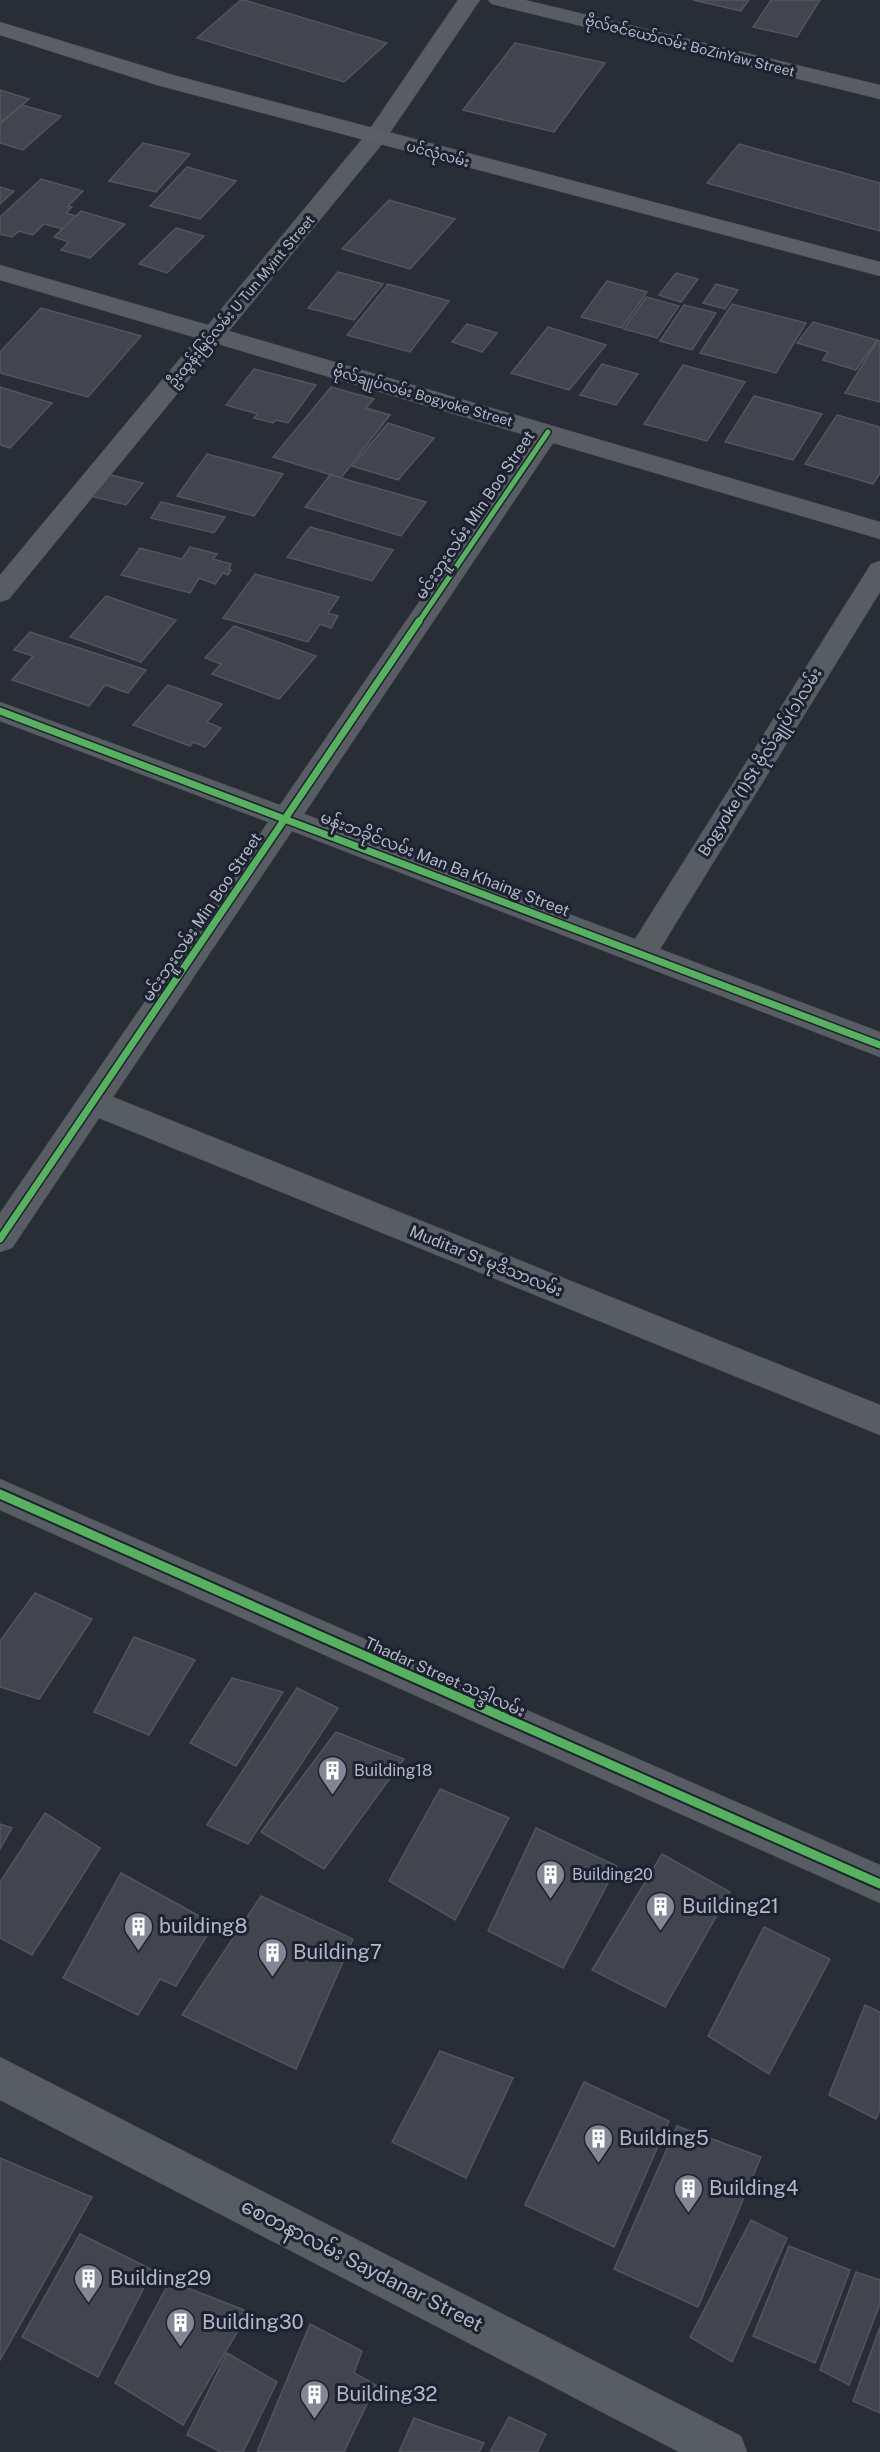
<svg xmlns="http://www.w3.org/2000/svg" width="880" height="2452" font-family="'Public Sans','Noto Sans Myanmar',sans-serif">
	<rect width="100%" height="100%" fill="#292d36"/>
	<g fill="#42454d" stroke="#51555d" stroke-width="1.5">
		<path d="M241 0H244L387 43 344 82 197 38Z"/>
		<path d="M693 0H749L741 11Z"/>
		<path d="M771 0H820L797 37 753 27Z"/>
		<path d="M515 43 605 63 554 132 463 110Z"/>
		<path d="M0 90 29 99 0 123Z"/>
		<path d="M22 105 61 116 23 150 0 143V124Z"/>
		<path d="M143 143 190 154 156 192 109 181Z"/>
		<path d="M739 144 880 183V231L707 183Z"/>
		<path d="M187 167 236 181 200 219 150 206Z"/>
		<path d="M41 179 83 191 68 206 72 207 66 213 76 216 63 229 44 224 33 235 19 231 12 237 0 234V217Z"/>
		<path d="M0 187 14 191 0 204Z"/>
		<path d="M389 200 455 219 410 269 342 249Z"/>
		<path d="M81 211 125 224 90 258 61 250 69 242 54 237Z"/>
		<path d="M176 228 204 236 167 273 139 264Z"/>
		<path d="M338 272 383 284 354 320 308 308Z"/>
		<path d="M676 273 698 279 681 302 659 295Z"/>
		<path d="M607 281 647 292 622 328 581 317Z"/>
		<path d="M388 284 449 301 410 352 347 335Z"/>
		<path d="M716 284 738 290 725 309 703 303Z"/>
		<path d="M646 297 679 306 657 338 624 329Z"/>
		<path d="M732 304 806 323 776 373 700 353Z"/>
		<path d="M684 305 716 313 692 350 660 341Z"/>
		<path d="M41 308 141 336 88 397 0 373V352Z"/>
		<path d="M813 322 877 340 856 370 823 360 828 352 797 343Z"/>
		<path d="M467 324 497 333 482 352 452 342Z"/>
		<path d="M548 327 606 345 569 390 511 373Z"/>
		<path d="M878 340 880 341V402L845 393Z"/>
		<path d="M602 364 638 374 616 405 580 395Z"/>
		<path d="M683 365 745 382 707 441 644 424Z"/>
		<path d="M254 369 316 385 288 423 276 420 273 423 254 418 258 414 226 405Z"/>
		<path d="M0 387 52 403 10 448 0 445Z"/>
		<path d="M331 387 374 399 366 408 390 415 341 478 273 457Z"/>
		<path d="M754 396 822 414 793 460 725 442Z"/>
		<path d="M837 415 880 427V473L873 484 805 464Z"/>
		<path d="M388 423 434 438 398 480 352 466Z"/>
		<path d="M207 454 283 474 254 516 177 496Z"/>
		<path d="M107 474 143 483 126 505 91 496Z"/>
		<path d="M331 474 341 478 426 502 401 536 305 507Z"/>
		<path d="M161 502 225 517 214 533 151 518Z"/>
		<path d="M310 527 393 550 372 581 287 557Z"/>
		<path d="M190 547 217 554 213 559 231 564 229 569 231 570 228 575 223 573 215 584 199 578 190 593 121 575 140 548 182 559Z"/>
		<path d="M255 574 339 597 328 613 338 616 331 628 320 624 308 642 223 618Z"/>
		<path d="M106 596 176 620 141 662 70 637Z"/>
		<path d="M234 626 316 656 279 699 212 674 221 664 205 658Z"/>
		<path d="M30 632 146 670 128 693 105 685 89 706 12 680 33 656 14 650Z"/>
		<path d="M168 685 222 704 207 722 221 728 205 747 193 742 190 746 133 725Z"/>
		<path d="M35 1593 92 1619 39 1699 0 1687V1641Z"/>
		<path d="M134 1637 195 1660 149 1735 94 1712Z"/>
		<path d="M232 1678 283 1692 236 1766 190 1743Z"/>
		<path d="M297 1688 338 1708 248 1844 207 1825Z"/>
		<path d="M336 1732 404 1759 324 1869 261 1832Z"/>
		<path d="M440 1789 509 1818 455 1920 389 1881Z"/>
		<path d="M45 1813 100 1848 32 1955 0 1938V1882Z"/>
		<path d="M0 1824 12 1828 0 1849Z"/>
		<path d="M536 1828 617 1866 563 1968 488 1931Z"/>
		<path d="M662 1854 730 1892 665 2007 592 1970Z"/>
		<path d="M121 1873 214 1924 176 1986 160 1979 138 2015 63 1978Z"/>
		<path d="M261 1896 353 1939 296 2069 182 2015Z"/>
		<path d="M764 1927 830 1959 769 2074 708 2036Z"/>
		<path d="M865 2005 880 2012V2109L876 2119 829 2095Z"/>
		<path d="M440 2051 513 2078 466 2178 392 2142Z"/>
		<path d="M584 2082 669 2121 614 2247 525 2205Z"/>
		<path d="M677 2126 761 2157 698 2307 614 2269Z"/>
		<path d="M0 2158 92 2197 0 2360Z"/>
		<path d="M751 2220 787 2238 732 2362 690 2337Z"/>
		<path d="M80 2234 153 2270 98 2377 22 2337Z"/>
		<path d="M789 2246 850 2270 815 2363 753 2336Z"/>
		<path d="M856 2272 880 2280V2304L849 2385 820 2370Z"/>
		<path d="M170 2281 249 2312 183 2425 115 2383Z"/>
		<path d="M310 2324 362 2351 354 2373 376 2385 344 2452H257Z"/>
		<path d="M880 2327V2413L853 2401Z"/>
		<path d="M227 2353 277 2382 243 2452H221L187 2435Z"/>
		<path d="M509 2417 546 2434 537 2452H490Z"/>
		<path d="M414 2418 484 2443 479 2452H399Z"/>
	</g>
	<g fill="none" stroke-linecap="round" stroke-linejoin="round">
		<defs>
			<g id="street">
				<path d="M458 0H480L383 143 229 331 880 522V539L553 443 304 814 635 939 871 564 880 561V592L660 949 880 1032V1057L292 831 113 1097 880 1405V1435L99 1118 12 1248 0 1252V1213L268 822 0 721V702L280 805 532 437 218 344 9 599 0 602V575L197 338 0 280V265L208 325 367 133Z"/>
				<path d="M488 0H525L880 85V99L492 4Z"/>
				<path d="M0 1479 880 1865V1903L0 1510Z"/>
				<path d="M0 2057 741 2436 747 2452H679L0 2100Z"/>
			</g>
			<path id="primary" d="M0 22 173 75 880 262V276L157 85 0 35Z"/>
		</defs>
		<use href="#street" stroke="#45484f" stroke-width="1"/>
		<use href="#primary" stroke="#474a53" stroke-width="1"/>
		<use href="#street" fill="#585c63" fill-rule="evenodd"/>
		<use href="#primary" fill="#5b5e65" fill-rule="evenodd"/>
		<defs>
			<path id="cycleway-far2" d="M418 623 548 432"/>
			<g id="cycleway-far1">
				<path d="M0 711 880 1045"/>
				<path d="M0 1239 419 621"/>
			</g>
			<path id="cycleway" d="M0 1494 880 1884"/>
		</defs>
		<use href="#cycleway-far2" stroke="#1d2230" stroke-width="8"/>
		<use href="#cycleway-far1" stroke="#1d2230" stroke-width="10"/>
		<use href="#cycleway" stroke="#1d2230" stroke-width="13"/>
		<use href="#cycleway-far2" stroke="#56b35d" stroke-width="5"/>
		<use href="#cycleway-far1" stroke="#56b35d" stroke-width="7"/>
		<use href="#cycleway" stroke="#56b35d" stroke-width="9"/>
	</g>
	<defs>
		<symbol id="building-pin" viewBox="-11 -11 22 30"><path d="M0 17L-7.5 6A9.5 9.5 0 1 1 7.5 6Z" fill="#838794" stroke="#1d2230"/><path d="M-4-6H4V6H1V3H-1V6H-4ZM-2.5-4.3h1.7v1.8h-1.7ZM.8-4.3h1.7v1.8H.8ZM-2.5-1h1.7V.8h-1.7ZM.8-1h1.7V.8H.8Z" fill="#fff"/></symbol>
	</defs>
	<g fill-rule="evenodd">
		<use href="#building-pin" x="316" y="1754" width="33" height="45"/>
		<use href="#building-pin" x="534" y="1858" width="33" height="45"/>
		<use href="#building-pin" x="644" y="1890" width="33" height="45"/>
		<use href="#building-pin" x="122" y="1910" width="33" height="45"/>
		<use href="#building-pin" x="256" y="1936" width="33" height="45"/>
		<use href="#building-pin" x="582" y="2122" width="33" height="45"/>
		<use href="#building-pin" x="672" y="2172" width="33" height="45"/>
		<use href="#building-pin" x="72" y="2262" width="33" height="45"/>
		<use href="#building-pin" x="164" y="2306" width="33" height="45"/>
		<use href="#building-pin" x="298" y="2378" width="33" height="45"/>
	</g>
	<g text-anchor="middle" dominant-baseline="central" stroke-width="6" stroke-linejoin="round" paint-order="stroke">
		<g font-size="14" fill="#b3b8c7" stroke="#1d2230">
			<text transform="translate(690 46) rotate(14)">ဗိုလ်ဇင်ယော်လမ်း BoZinYaw Street</text>
			<text transform="translate(438 154) rotate(15)">ပင်လုံလမ်း</text>
			<text transform="translate(241 301) rotate(-50)">ဦးထွန်းမြင့်လမ်း U Tun Myint Street</text>
			<text transform="translate(423 396) rotate(16)">ဗိုလ်ချုပ်လမ်း Bogyoke Street</text>
		</g>
		<g font-size="16" fill="#b3b8c7" stroke="#1d2230">
			<text transform="translate(475 515) rotate(-56)">မင်းဘူးလမ်း Min Boo Street</text>
			<text transform="translate(760 762) rotate(-58)">Bogyoke (1)St ဗိုလ်ချုပ်(၁)လမ်း</text>
			<text transform="translate(445 864) rotate(21)">မန်းဘခိုင်လမ်း Man Ba Khaing Street</text>
			<text transform="translate(202 917) rotate(-56)">မင်းဘူးလမ်း Min Boo Street</text>
			<text transform="translate(486 1261) rotate(22)">Muditar St မုဒိသာလမ်း</text>
			<text transform="translate(445 1677) rotate(24)">Thadar Street သဒ္ဒါလမ်း</text>
		</g>
		<g font-size="16" fill="#b3b8c7" stroke="#1d2230" text-anchor="start">
			<text x="354" y="1770">Building18</text>
			<text x="572" y="1874">Building20</text>
		</g>
		<g font-size="20" fill="#b3b8c7" stroke="#1d2230" text-anchor="start">
			<text x="682" y="1906">Building21</text>
			<text x="159" y="1926">building8</text>
			<text x="293" y="1952">Building7</text>
			<text x="619" y="2138">Building5</text>
			<text x="709" y="2188">Building4</text>
			<text x="110" y="2278">Building29</text>
			<text x="202" y="2322">Building30</text>
			<text x="336" y="2394">Building32</text>
		</g>
		<g font-size="20" fill="#b3b8c7" stroke="#1d2230">
			<text transform="translate(362 2265) rotate(27)">စေတနာလမ်း Saydanar Street</text>
		</g>
	</g>
</svg>
